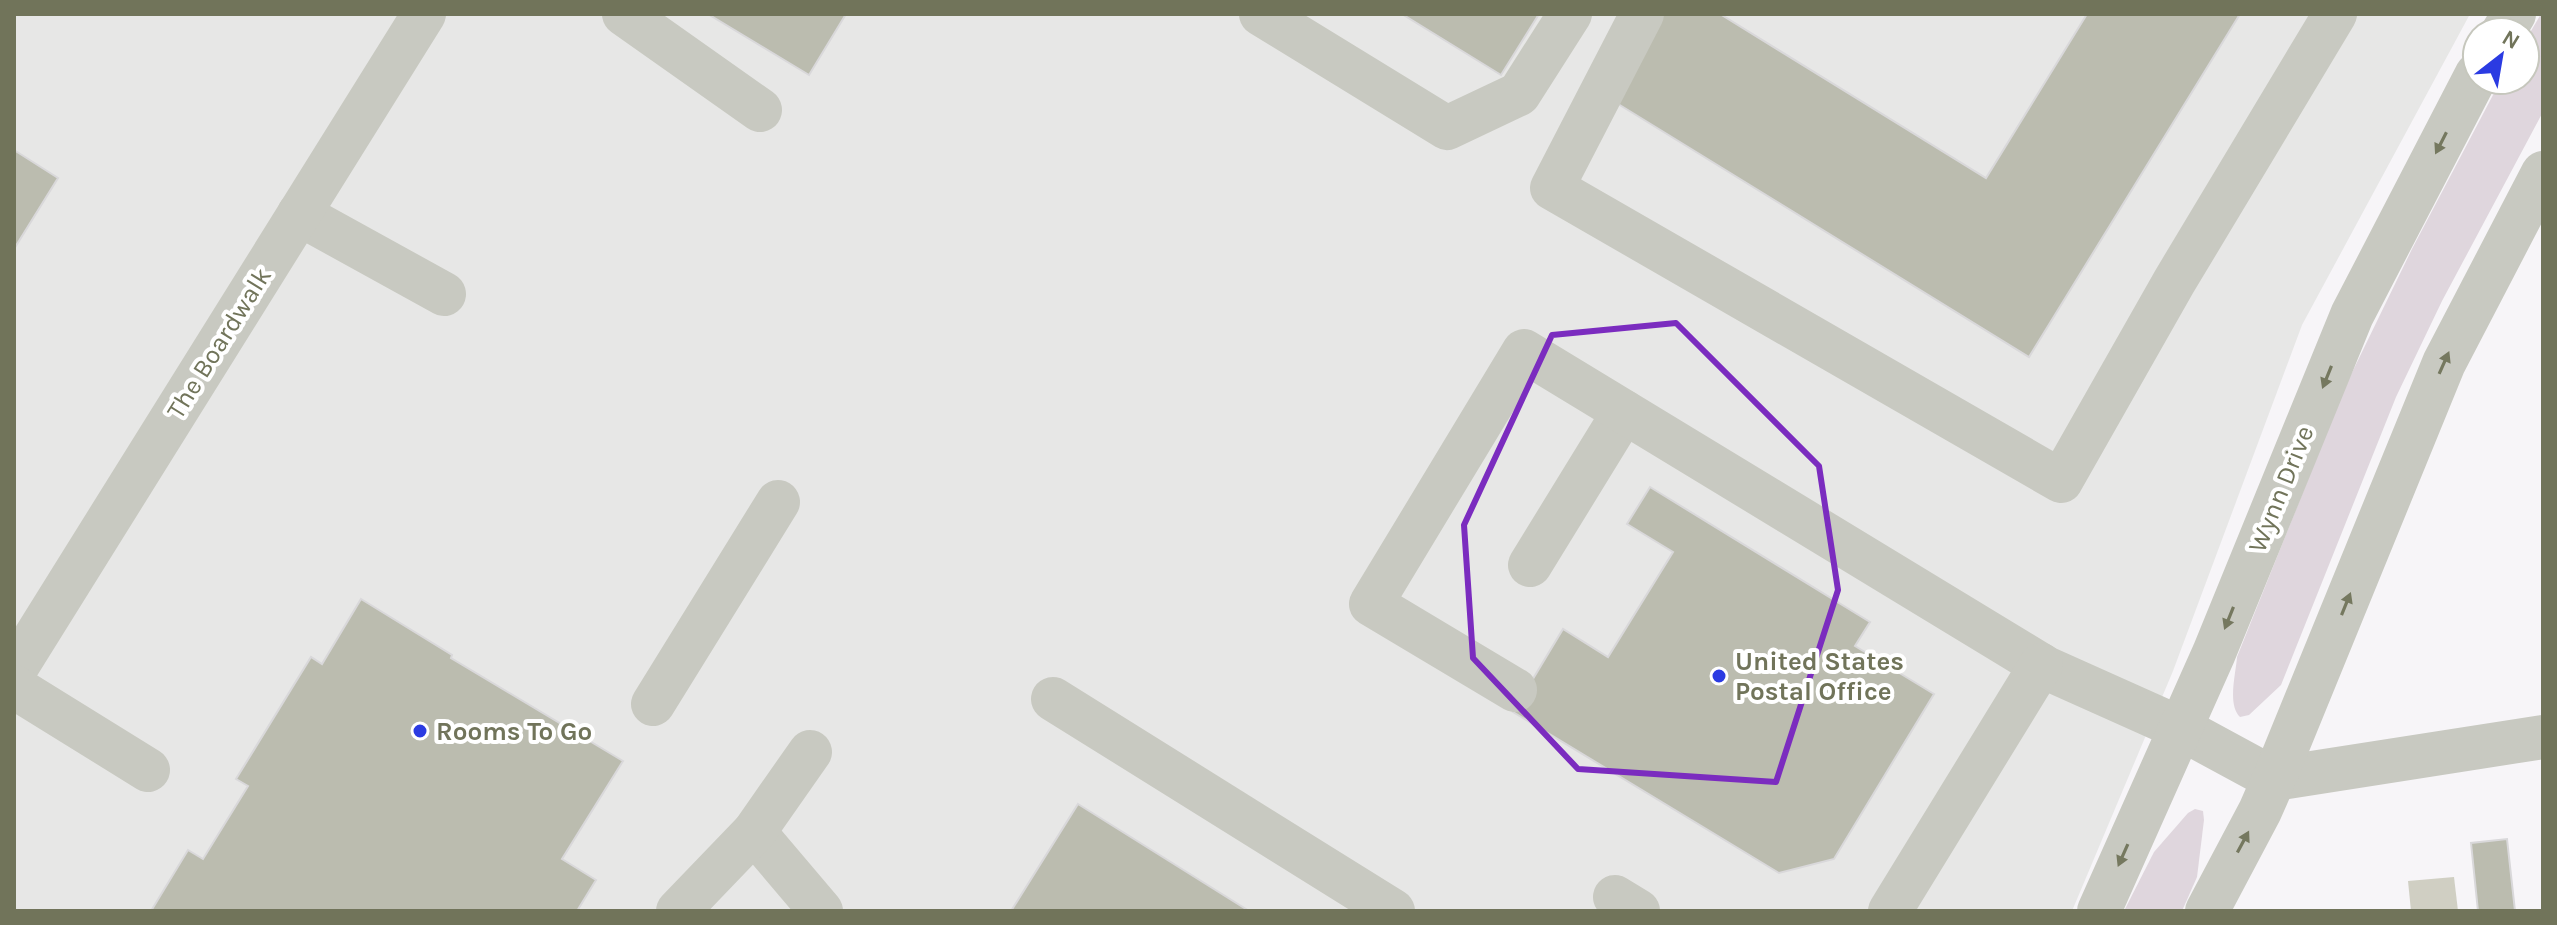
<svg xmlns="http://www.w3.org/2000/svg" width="2557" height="925" font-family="Karla,sans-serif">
	<rect width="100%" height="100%" fill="#f7f5f8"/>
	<path fill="#e7e7e6" d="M14 14H2470L2302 325 2173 671 2072 911H14Z"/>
	<g fill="#dfd6dd">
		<path d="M2541 14H2543V112L2442 301 2396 397 2281 685 2249 715 2240 717C2227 705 2236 673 2237 657L2345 387 2412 249 2493 95 2502 80H2525V41Z"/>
		<path d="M2195 809 2203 811 2204 820 2197 877 2182 911H2124L2154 852 2188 813Z"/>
	</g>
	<path fill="#d0cfc3" d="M2454 877 2458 911H2411L2408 881Z"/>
	<g fill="#bbbcaf" stroke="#d9d8da" stroke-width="2">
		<path d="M708 14H846L809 75Z"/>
		<path d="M1402 14H1539L1501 75Z"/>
		<path d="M1662 14H1720L1986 178 2087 14H2240L2029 357 1610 99Z"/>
		<path d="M14 150 58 178 14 249Z"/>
		<path d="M1650 487 1870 622 1855 646 1934 694 1834 859 1779 873 1513 712 1563 629 1608 657 1673 552 1627 524Z"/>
		<path d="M361 599 452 655 451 658 623 761 562 859 596 880 577 911H151L188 850 203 859 248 786 236 779 311 657 322 664Z"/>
		<path d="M1078 804 1249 911H1011Z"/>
		<path d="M2507 839 2515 911H2478L2471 843Z"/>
	</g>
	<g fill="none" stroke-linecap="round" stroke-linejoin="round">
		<g stroke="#c8c9c1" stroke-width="44">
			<path d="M624 14 760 110"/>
			<path d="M1261 14 1447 128 1519 94 1570 14"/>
			<path d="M1642 14 1552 188 2061 481 2174 282 2335 14"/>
			<path d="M2503 32 2514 14"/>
			<path d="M299 214 444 294"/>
			<path d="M1530 565 1624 412"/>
			<path d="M14 671 424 14"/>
			<path d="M14 687 148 770"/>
			<path d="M1515 690 1371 604 1524 351 2046 668 2180 728 2274 779 2543 737"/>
			<path d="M1053 699 1393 911"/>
			<path d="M653 704 778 502"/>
			<path d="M754 832 821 911"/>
			<path d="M1615 897 1638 911"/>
			<path d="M678 911 754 832 810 752"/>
			<path d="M1890 911 2041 665"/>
			<path d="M2099 911 2214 653 2352 315 2477 74"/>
			<path d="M2207 911 2260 811 2274 779 2444 363 2543 173"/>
		</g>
	</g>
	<defs><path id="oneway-solid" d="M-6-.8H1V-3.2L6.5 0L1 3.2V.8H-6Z" transform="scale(2)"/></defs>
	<g fill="#75785f">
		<use href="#oneway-solid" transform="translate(2441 143) rotate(117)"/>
		<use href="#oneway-solid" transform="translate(2444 363) rotate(-66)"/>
		<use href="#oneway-solid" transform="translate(2327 377) rotate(112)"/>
		<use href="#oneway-solid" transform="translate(2346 604) rotate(-68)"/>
		<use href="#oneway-solid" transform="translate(2229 618) rotate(112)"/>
		<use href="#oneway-solid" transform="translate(2243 842) rotate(-62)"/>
		<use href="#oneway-solid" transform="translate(2123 855) rotate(114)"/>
	</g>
	<path fill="none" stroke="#7b2cbf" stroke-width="6" stroke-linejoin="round" d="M1676 323 1819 466 1838 590 1776 782 1578 769 1473 658 1464 525 1552 335Z"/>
	<g fill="#2b3be2" stroke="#fff" stroke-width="3">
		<circle cx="1719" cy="676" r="8"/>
		<circle cx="420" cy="731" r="8"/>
	</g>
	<g text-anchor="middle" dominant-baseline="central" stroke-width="8" stroke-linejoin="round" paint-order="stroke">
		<g font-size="26" fill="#71745a" stroke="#fff">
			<text transform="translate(219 343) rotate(-58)">The Boardwalk</text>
			<text transform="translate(2281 489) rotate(-68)">Wynn Drive</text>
		</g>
		<g font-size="26" font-weight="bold" fill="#71745a" stroke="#fff" text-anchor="start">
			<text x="1735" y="661">United States<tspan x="1735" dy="30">Postal Office</tspan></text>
			<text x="436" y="731">Rooms To Go</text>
		</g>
	</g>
	<rect width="2557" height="925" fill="none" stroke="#71745a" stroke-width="32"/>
	<g transform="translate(2501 56) rotate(31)"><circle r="38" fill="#ffffff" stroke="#c6c7bd" stroke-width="2"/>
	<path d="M0-6L14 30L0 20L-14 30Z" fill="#2b3be2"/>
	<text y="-12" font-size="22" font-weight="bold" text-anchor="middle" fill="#71745a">N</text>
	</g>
</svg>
